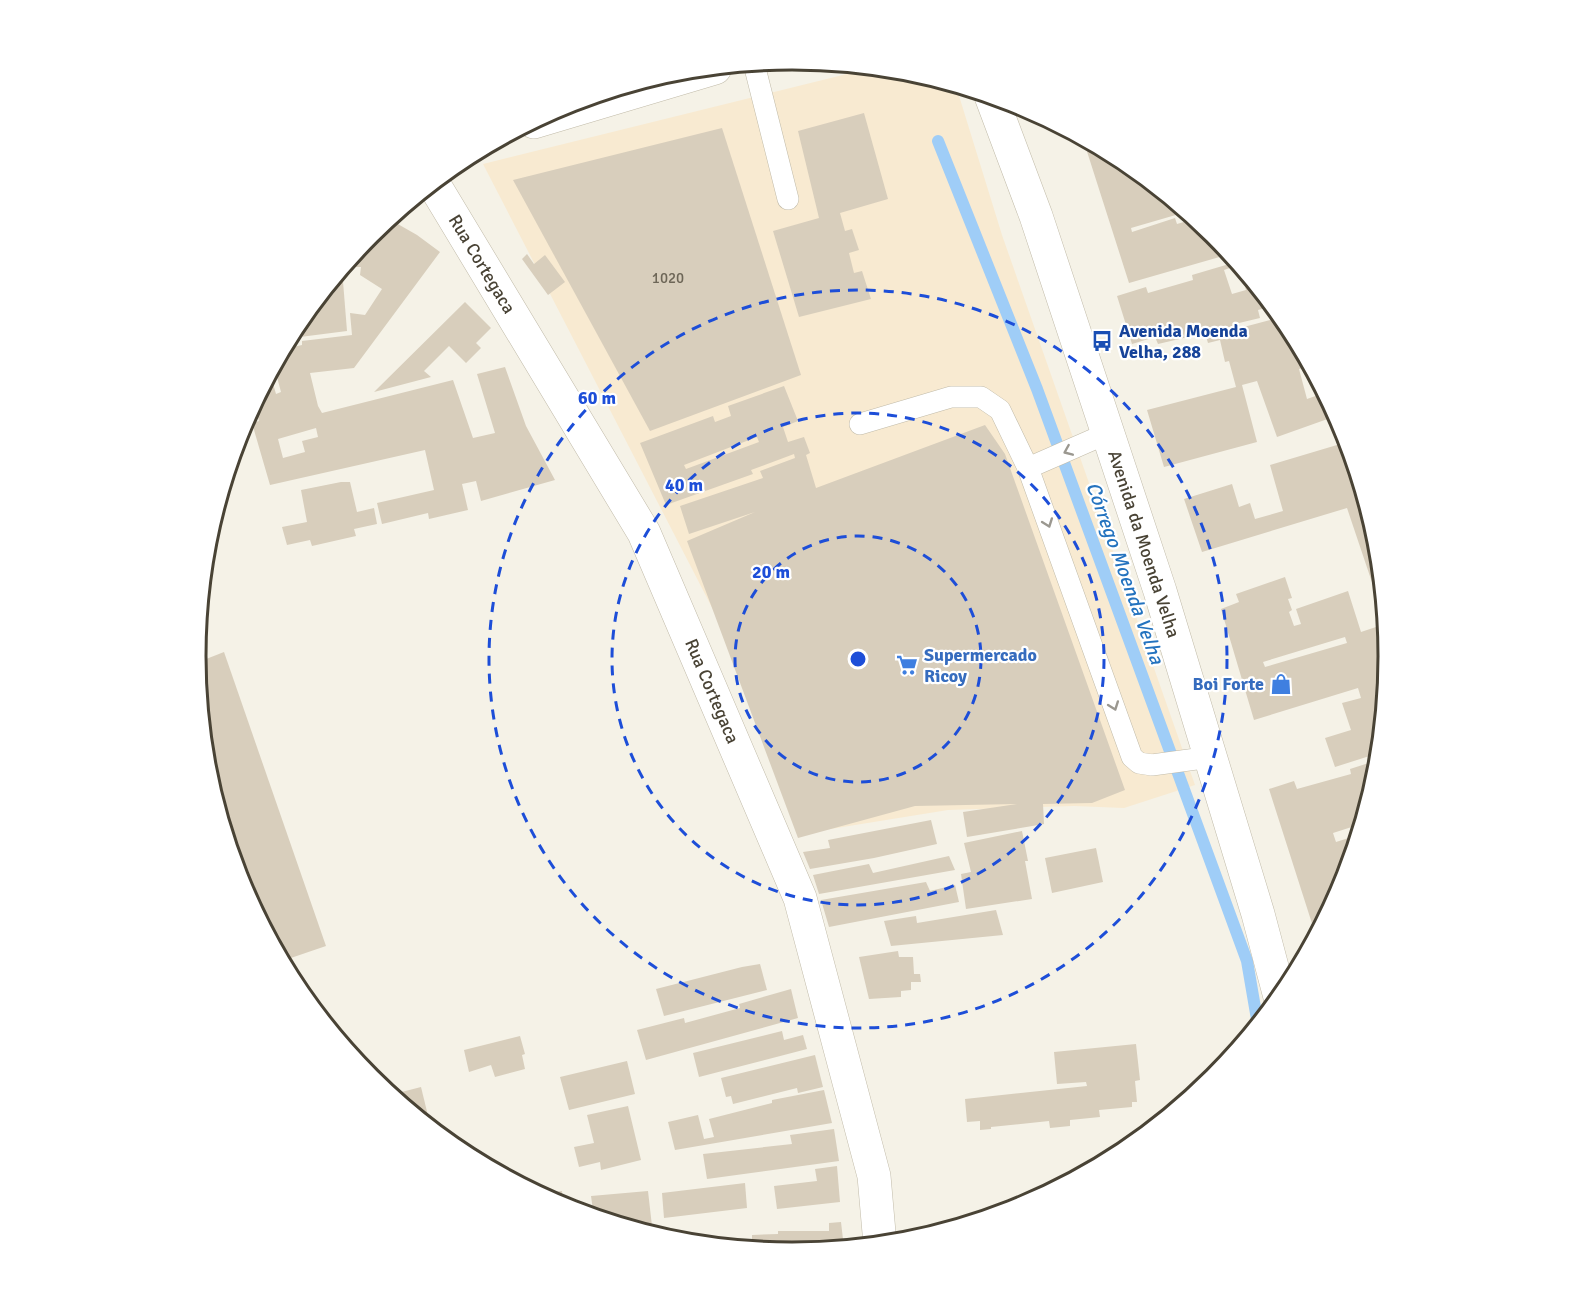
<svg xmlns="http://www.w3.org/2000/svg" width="1584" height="1313" font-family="Signika,sans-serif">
	<rect width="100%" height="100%" fill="#f5f2e7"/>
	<path fill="#f8ead1" d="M871 68 909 72 956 86 1002 235 1195 785 1124 808 1074 806 948 810 818 831 721 625 483 164Z"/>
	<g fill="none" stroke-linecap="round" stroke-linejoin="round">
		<path stroke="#9fcdf7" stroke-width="12" d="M938 141 1037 389 1247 961 1258 1025"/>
	</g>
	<g fill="#d8cebc" fill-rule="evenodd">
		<path d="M864 113 888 199 840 213 845 231 852 229 859 250 849 253 854 273 862 271 871 299 799 317 773 231 819 218 798 131Z"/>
		<path d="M722 128 801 375 650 431 513 180Z"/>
		<path d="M1083 139 1122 160 1112 163 1113 167 1127 163 1186 212 1131 228 1132 232 1175 218 1177 224 1194 219 1214 235 1230 254 1129 283Z"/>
		<path d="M389 219 417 235 440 252 354 368 310 373 318 406 322 413 453 380 473 438 495 433 477 374 505 367 526 426 555 480 481 501 476 481 462 484 468 510 429 519 428 513 382 524 377 503 434 490 425 450 270 485 252 423 259 421 254 403 270 373 276 394 281 392 274 366 290 336 293 347 302 345V341L352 335 350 313 365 315 382 289 360 275 361 267H352L353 256 370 234ZM316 428 318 437 302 441 305 452 283 458 278 439Z"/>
		<path d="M527 254 534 264 545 255 565 282 548 295 522 259Z"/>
		<path d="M1236 262 1239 265 1224 270 1232 294 1246 290 1239 266 1272 306 1258 310 1260 318 1239 323 1240 328 1281 317 1288 325 1310 366 1299 369 1307 399 1324 393 1336 416 1277 437 1257 381 1242 385 1257 442 1164 467 1147 410 1236 387 1229 361 1225 362 1220 340 1208 343 1205 333 1158 344 1155 337 1132 344 1117 296 1146 287 1148 293 1193 280 1192 275Z"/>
		<path d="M342 269 347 331 300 337 297 324Z"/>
		<path d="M465 302 491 328 476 343 481 348 466 363 449 346 424 371 431 377 374 392Z"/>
		<path d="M784 386 798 421 783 427 788 442 804 437 810 453 806 455 816 488 985 425 1005 454 1125 790 1092 803 1043 804 1044 824 967 837 963 812 1017 804 915 806 798 838 687 541 755 512 689 534 680 506 763 478 760 471 795 458 794 454 751 470 753 474 666 505 640 443 713 416 715 422 731 416 728 406ZM757 437 759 442 686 469 684 465Z"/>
		<path d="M1347 442 1377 540 1385 621 1347 508 1202 552 1184 499 1232 484 1239 507 1250 503 1255 519 1283 511 1270 465Z"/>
		<path d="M341 482H350L357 512 374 508 377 524 354 529 356 536 312 546 310 540 287 545 282 527 307 522 301 490Z"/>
		<path d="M1285 577 1292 598 1288 599 1292 610 1289 612 1294 626 1301 624 1296 609 1348 591 1361 632 1385 624 1388 657 1385 691 1375 694 1383 717 1379 753 1335 767 1325 738 1351 730 1342 703 1361 698 1358 688 1254 720 1221 609 1239 602 1236 594ZM1345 637 1347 643 1265 667 1263 662Z"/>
		<path d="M224 652 326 946 282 961 241 884 207 773 196 663Z"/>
		<path d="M1378 760 1377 773 1361 824 1333 833 1336 842 1358 835 1341 889 1326 893 1329 900 1336 898 1316 936 1269 789 1294 781 1297 789 1351 774 1350 769Z"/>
		<path d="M931 820 937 844 874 858 810 869 803 852 830 848 828 840Z"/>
		<path d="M1022 831 1028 861H1025L1032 899 966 909 961 874 971 872 964 843Z"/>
		<path d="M1096 848 1103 882 1052 893 1045 858Z"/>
		<path d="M949 856 955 870 819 894 813 875 869 864 873 873Z"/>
		<path d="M926 882 930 891 955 885 959 902 829 927 821 900Z"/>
		<path d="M996 910 1003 935 891 946 884 921 916 916 917 923Z"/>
		<path d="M898 951 899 957H913L914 974H920L921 982H911V990L901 991V997L869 999 859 957Z"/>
		<path d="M760 964 767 990 664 1016 656 989 742 967Z"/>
		<path d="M791 989 798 1018 646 1060 637 1030 684 1018 685 1023 740 1008 739 1004Z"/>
		<path d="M782 1031 784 1040 803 1035 807 1049 699 1077 693 1053Z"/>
		<path d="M520 1036 525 1054 522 1055 525 1069 495 1077 491 1065 469 1072 464 1050Z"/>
		<path d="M1136 1044 1140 1080 1135 1081 1137 1102H1132V1107L1099 1110 1100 1117 1070 1120V1126L1050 1128 1049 1121 991 1127V1129L980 1130V1121L967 1122 965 1099 1087 1086 1086 1082 1057 1084 1054 1052Z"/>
		<path d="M815 1055 823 1087 798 1093 797 1088 733 1104 731 1096 726 1097 721 1078Z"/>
		<path d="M627 1061 635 1094 569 1110 560 1077Z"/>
		<path d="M421 1087 431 1128 390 1095Z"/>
		<path d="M824 1090 832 1123 675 1150 668 1122 698 1115 704 1139 714 1137 709 1119 772 1103V1100Z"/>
		<path d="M628 1106 641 1160 601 1170 600 1162 579 1167 574 1147 594 1143 587 1115Z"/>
		<path d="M834 1129 839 1161 707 1179 703 1154 792 1144 790 1135Z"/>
		<path d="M837 1166 840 1202 777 1209 774 1186 817 1181 815 1169Z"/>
		<path d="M745 1183 747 1208 664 1218 662 1193Z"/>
		<path d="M562 1191 563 1207 536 1193Z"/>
		<path d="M648 1191 653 1235 578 1212 593 1210 591 1196Z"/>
		<path d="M841 1222 844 1248 792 1253 725 1246V1242H752V1235L778 1234V1231H829V1223Z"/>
	</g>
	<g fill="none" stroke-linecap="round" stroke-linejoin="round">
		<defs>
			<g id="service">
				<path d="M754 64 788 199"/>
				<path d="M860 424 951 397H981L1000 410 1028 468 1132 757 1139 763 1152 765 1211 757"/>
				<path d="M1028 468 1108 433"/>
			</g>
			<path id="minor" d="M433 183 644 533 800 898 874 1176 880 1244"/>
			<g id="tertiary">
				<path d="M991 96 1036 216 1160 591 1258 914 1280 997"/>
				<path d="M534 122 715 68"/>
			</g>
		</defs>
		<use href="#service" stroke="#c1bba9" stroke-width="22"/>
		<use href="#minor" stroke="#c1bba9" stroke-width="34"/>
		<use href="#tertiary" stroke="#c1bba9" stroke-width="34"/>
		<use href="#service" stroke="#fff" stroke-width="21"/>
		<use href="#minor" stroke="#fff" stroke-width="33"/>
		<use href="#tertiary" stroke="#fff" stroke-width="33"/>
	</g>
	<defs><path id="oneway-chevron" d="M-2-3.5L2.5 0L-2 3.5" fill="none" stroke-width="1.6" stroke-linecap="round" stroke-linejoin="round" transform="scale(1.5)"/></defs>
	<g stroke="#9b9890">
		<use href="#oneway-chevron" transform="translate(1068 451) rotate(157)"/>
		<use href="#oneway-chevron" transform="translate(1048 523) rotate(70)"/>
		<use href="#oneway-chevron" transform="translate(1114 706) rotate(70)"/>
	</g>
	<g fill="none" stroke="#1d4ed8" stroke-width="3" stroke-dasharray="10 8">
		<circle cx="858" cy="659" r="123"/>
		<circle cx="858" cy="659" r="246"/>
		<circle cx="858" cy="659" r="369"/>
	</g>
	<defs>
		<symbol id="bus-bare" viewBox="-9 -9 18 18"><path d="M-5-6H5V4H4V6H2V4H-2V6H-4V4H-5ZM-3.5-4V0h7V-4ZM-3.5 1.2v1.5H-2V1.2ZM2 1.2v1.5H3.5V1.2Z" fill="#1a4fb4" stroke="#fff" stroke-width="2.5" paint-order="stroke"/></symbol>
		<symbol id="supermarket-bare" viewBox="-9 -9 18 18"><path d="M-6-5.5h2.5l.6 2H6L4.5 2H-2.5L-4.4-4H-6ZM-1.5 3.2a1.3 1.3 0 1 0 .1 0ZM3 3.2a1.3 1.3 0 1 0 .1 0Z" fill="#3f7fe0" stroke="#fff" stroke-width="2.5" paint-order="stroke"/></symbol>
		<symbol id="shop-bare" viewBox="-9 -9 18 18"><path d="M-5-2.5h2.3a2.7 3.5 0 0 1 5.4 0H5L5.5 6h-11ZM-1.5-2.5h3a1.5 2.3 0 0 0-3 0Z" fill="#3f7fe0" stroke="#fff" stroke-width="2.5" paint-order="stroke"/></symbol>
	</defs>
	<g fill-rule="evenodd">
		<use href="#bus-bare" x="1087" y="326" width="30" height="30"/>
		<use href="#supermarket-bare" x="892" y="650" width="30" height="30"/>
		<use href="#shop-bare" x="1266" y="669" width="30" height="30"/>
	</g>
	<g text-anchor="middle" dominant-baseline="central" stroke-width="4.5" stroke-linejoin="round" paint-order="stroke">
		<g font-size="15" fill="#6d6657">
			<text x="668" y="278">1020</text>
		</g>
		<g font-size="18" fill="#494335" stroke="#fff">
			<text transform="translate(482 264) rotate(59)">Rua Cortegaca</text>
			<text transform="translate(1144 544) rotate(72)">Avenida da Moenda Velha</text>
			<text transform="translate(712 691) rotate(67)">Rua Cortegaca</text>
		</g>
		<g font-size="18" font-weight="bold" fill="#164399" stroke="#fff" text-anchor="start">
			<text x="1119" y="331">Avenida Moenda<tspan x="1119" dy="21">Velha, 288</tspan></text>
		</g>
		<g font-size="18" font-weight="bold" fill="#366cbe" stroke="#fff" text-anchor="start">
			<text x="924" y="655">Supermercado<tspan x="924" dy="21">Ricoy</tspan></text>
			<text x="1264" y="684" text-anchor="end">Boi Forte</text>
		</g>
		<g font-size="20" font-style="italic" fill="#2473bf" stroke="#fff">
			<text transform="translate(1125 573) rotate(70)">Córrego Moenda Velha</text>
		</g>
	</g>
	<path d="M0 0H1584V1313H0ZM206 656a586 586 0 1 1 1172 0a586 586 0 1 1-1172 0Z" fill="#fff" fill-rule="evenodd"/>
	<path fill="none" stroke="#494335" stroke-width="3" d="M206 656a586 586 0 1 1 1172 0a586 586 0 1 1-1172 0Z"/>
	<circle cx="858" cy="659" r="9" fill="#1d4ed8" stroke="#fff" stroke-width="3"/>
	<g font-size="18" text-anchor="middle" font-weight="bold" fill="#1d4ed8" stroke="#fff" stroke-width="4.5" stroke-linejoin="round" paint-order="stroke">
		<text x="597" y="404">60 m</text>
		<text x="684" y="491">40 m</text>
		<text x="771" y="578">20 m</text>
	</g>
</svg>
